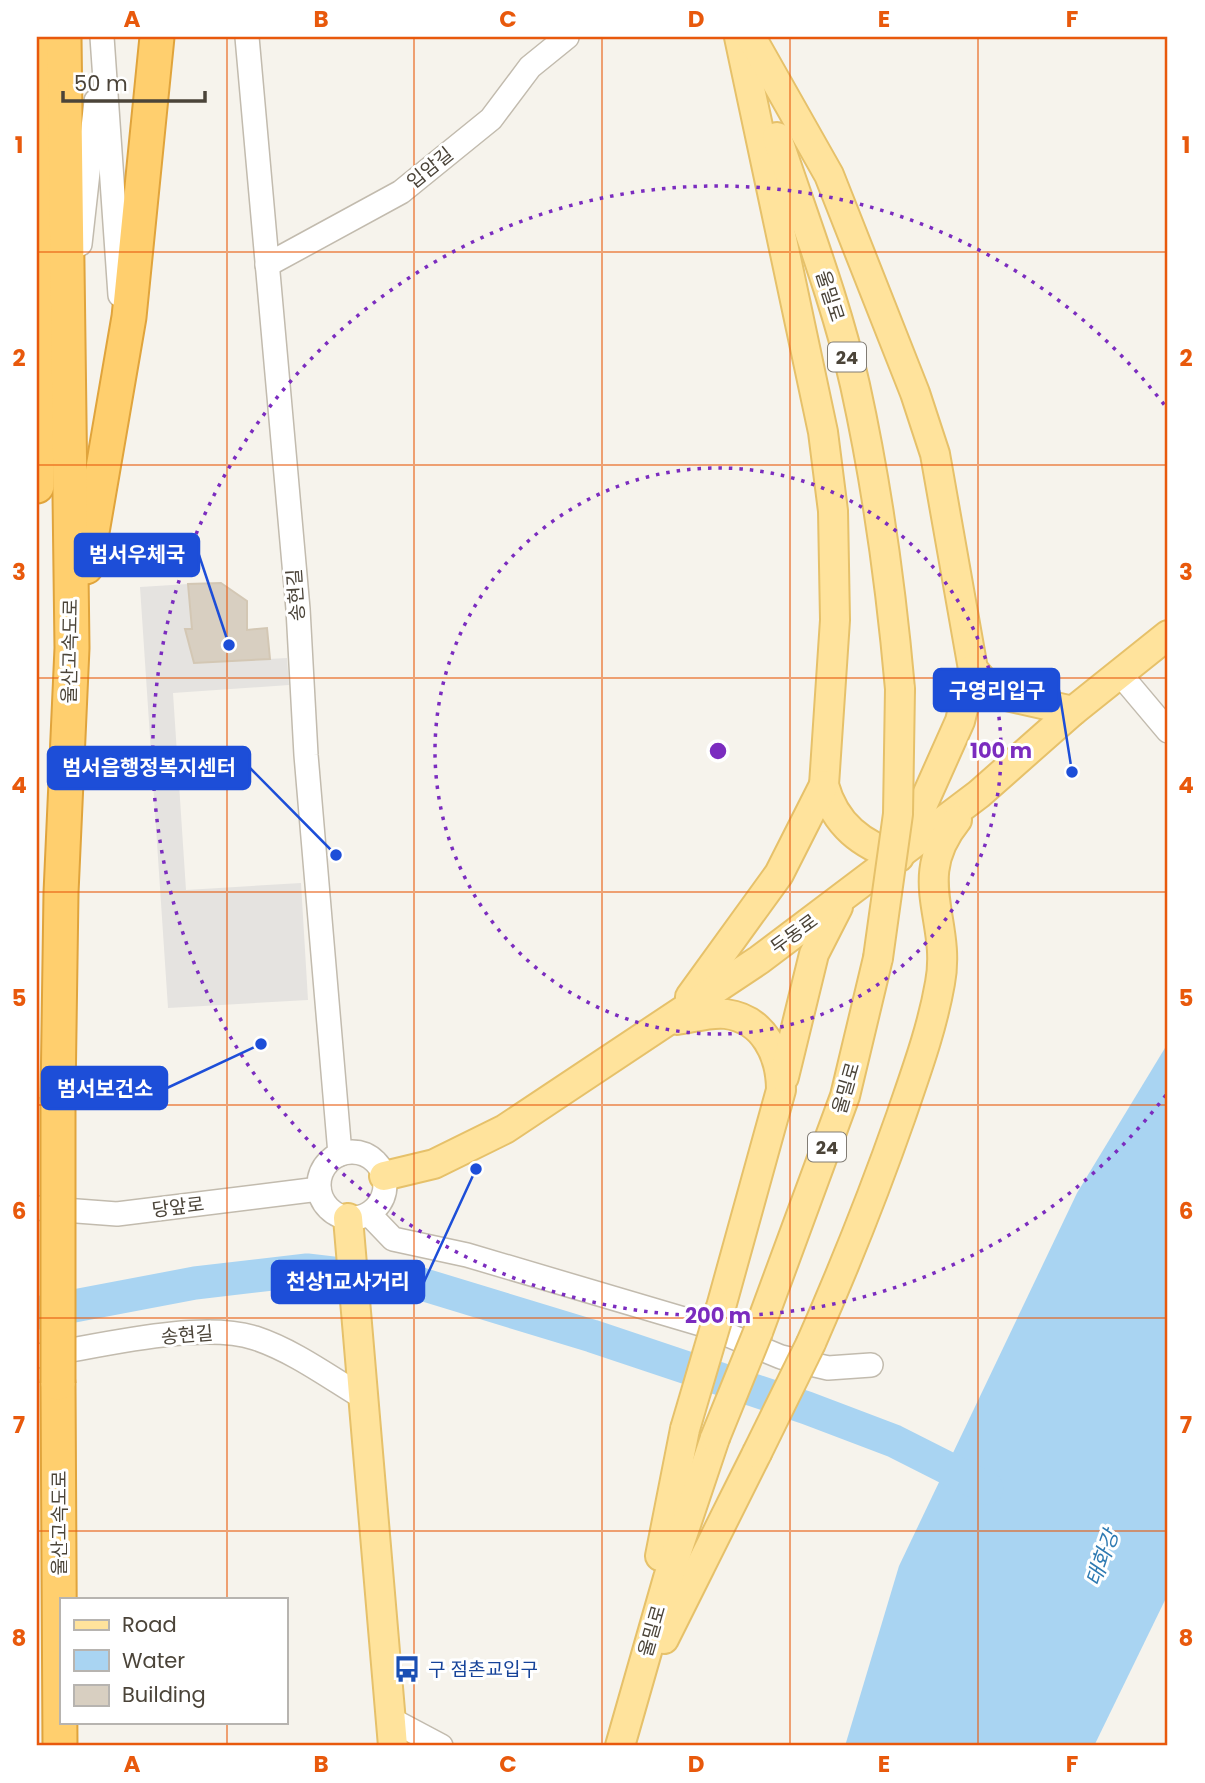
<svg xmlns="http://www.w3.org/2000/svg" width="1205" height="1783" font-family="Poppins,'Noto Sans KR',sans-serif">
	<rect width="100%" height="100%" fill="#f6f3ec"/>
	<path fill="#e5e3e0" d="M188 584 194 663 287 658 289 685 173 693 186 890 301 883 308 1000 168 1008 140 587Z"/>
	<path fill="#a9d4f2" d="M1168 1043V1594L1094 1746H845L899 1566 1077 1193Z"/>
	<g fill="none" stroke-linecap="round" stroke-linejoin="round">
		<path stroke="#a9d4f2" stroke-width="33" d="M37 1313 195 1283 307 1270 418 1283 592 1336 807 1408 894 1441 987 1488"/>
	</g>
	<path fill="#d8cfc1" stroke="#d3c7b4" stroke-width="2" d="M221 583 247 601V630L267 628 270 659 194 663 185 629H192L188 584Z"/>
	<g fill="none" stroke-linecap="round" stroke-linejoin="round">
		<defs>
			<g id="minor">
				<path d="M102 37 120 295"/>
				<path d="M247 37 298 609 306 755 340 1154"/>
				<path d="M80 244 96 101"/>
				<path d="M267 265 401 192 491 119 530 67 567 37"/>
				<path d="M1120 674 1168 731"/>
				<circle cx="352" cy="1185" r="33"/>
				<path d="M37 1208 117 1214 319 1189"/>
				<path d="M369 1214 393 1239 467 1255 704 1325 781 1357 828 1368 871 1365"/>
				<path d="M37 1356C96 1347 199 1320 255 1338 294 1351 329 1377 364 1398"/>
				<path d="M392 1720 441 1746"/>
			</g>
			<g id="major">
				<path d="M739 37 823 432 833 511 835 620 824 785C835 825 862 845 899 857"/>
				<path d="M751 37 829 175 915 393 935 454 973 669 993 693 1073 711"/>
				<path d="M777 137C804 219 836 301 855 385 877 485 891 587 900 689"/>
				<path d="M902 851 960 721 973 669"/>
				<path d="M690 997 779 874 824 785"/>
				<path d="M677 1020C692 1018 711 1012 726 1014 764 1019 781 1055 781 1090L721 1307"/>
				<path d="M784 1077 814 954 838 907"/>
				<path d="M384 1176 434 1164 505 1129 759 960 979 794 1073 711 1168 635"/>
				<path d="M348 1218 393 1746"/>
				<path d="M758 1332 845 1096 878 958"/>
				<path d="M811 1343C844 1268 874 1193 901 1116 916 1072 932 1029 940 983 952 920 909 879 957 820"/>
				<path d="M660 1556 685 1429"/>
				<path d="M664 1639 757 1453"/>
				<path d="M620 1746 668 1578 715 1438"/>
			</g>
			<g id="highway">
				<path d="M37 486 41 50"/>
				<path d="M86 567 129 317 157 37"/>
				<path d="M58 1097 61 893 72 648 64 37"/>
				<path d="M58 1383 60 1746"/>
			</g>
		</defs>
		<use href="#minor" stroke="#c2bbae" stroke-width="26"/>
		<use href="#major" stroke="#e6c16a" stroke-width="32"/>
		<use href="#highway" stroke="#e0a43c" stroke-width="37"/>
		<use href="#minor" stroke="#fff" stroke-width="23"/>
		<use href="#major" stroke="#ffe39c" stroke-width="28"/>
		<use href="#highway" stroke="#ffcf6e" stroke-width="33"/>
		<defs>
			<g id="major-bridge">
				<path d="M878 958 898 814 900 689"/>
				<path d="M685 1429 721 1307"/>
				<path d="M715 1438 758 1332"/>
				<path d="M757 1453 811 1343"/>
			</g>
			<path id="highway-bridge" d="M58 1097V1383"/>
		</defs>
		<use href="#major-bridge" stroke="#e6c16a" stroke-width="32" stroke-linecap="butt"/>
		<use href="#highway-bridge" stroke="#e0a43c" stroke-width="37" stroke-linecap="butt"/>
		<use href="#major-bridge" stroke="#ffe39c" stroke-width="28"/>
		<use href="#highway-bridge" stroke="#ffcf6e" stroke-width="33"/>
	</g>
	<path fill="none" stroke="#e8590c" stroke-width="2" stroke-opacity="0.55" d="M227 37V1599M414 37V1746M602 37V1746M790 37V1746M978 37V1746M37 252H1168M37 465H1168M37 678H1168M37 892H1168M37 1105H1168M37 1318H1168M37 1531H1168M227 1722V1746"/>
	<g fill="none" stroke="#7b2cbf" stroke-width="3.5" stroke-dasharray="3.5 7">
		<circle cx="718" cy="751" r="283"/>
		<path d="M1166 1095A565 565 0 1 1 1166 407"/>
	</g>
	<defs>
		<symbol id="bus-bare" viewBox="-9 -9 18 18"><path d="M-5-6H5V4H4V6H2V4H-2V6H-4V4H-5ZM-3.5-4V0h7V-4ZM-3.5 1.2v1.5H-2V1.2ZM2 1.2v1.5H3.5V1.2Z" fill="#1a4fb4" stroke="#fff" stroke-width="2.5" paint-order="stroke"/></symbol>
	</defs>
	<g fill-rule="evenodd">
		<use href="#bus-bare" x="388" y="1650" width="38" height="38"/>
	</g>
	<g text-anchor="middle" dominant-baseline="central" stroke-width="6" stroke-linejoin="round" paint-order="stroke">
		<g fill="#fff" stroke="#817c74" stroke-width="2">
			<rect x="828" y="342.5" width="38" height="29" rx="5"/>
			<rect x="808" y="1132.5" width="38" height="29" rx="5"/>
		</g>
		<g font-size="18" font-weight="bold" fill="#4b4439">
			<text x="847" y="357">24</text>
			<text x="827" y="1147">24</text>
		</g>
		<g font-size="19" fill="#4b4439" stroke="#fff">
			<text transform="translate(430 168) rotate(-39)">입암길</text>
			<text transform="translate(830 296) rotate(72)">울밀로</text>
			<text transform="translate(296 595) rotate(-94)">송현길</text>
			<text transform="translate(70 651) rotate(-89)">울산고속도로</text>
			<text transform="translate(794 934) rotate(-36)">두동로</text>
			<text transform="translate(846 1088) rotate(-74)">울밀로</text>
			<text transform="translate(178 1207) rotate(-7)">당앞로</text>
			<text transform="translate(187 1335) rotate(-5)">송현길</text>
			<text transform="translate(59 1523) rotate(-90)">울산고속도로</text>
			<text transform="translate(652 1631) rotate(-74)">울밀로</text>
		</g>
		<g font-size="19" fill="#164399" stroke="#fff" text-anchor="start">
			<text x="428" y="1669">구 점촌교입구</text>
		</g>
		<g font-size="21" font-style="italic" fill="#2e7ab2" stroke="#fff">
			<text transform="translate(1102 1558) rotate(-70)">태화강</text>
		</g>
	</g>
	<circle cx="718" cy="751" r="10" fill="#7b2cbf" stroke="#fff" stroke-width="3.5"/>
	<g font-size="21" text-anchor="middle" font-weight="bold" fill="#7b2cbf" stroke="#fff" stroke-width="6" stroke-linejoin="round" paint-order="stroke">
		<text x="1001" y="758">100 m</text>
		<text x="718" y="1323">200 m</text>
	</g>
	<path fill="none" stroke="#1d4ed8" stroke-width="2.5" d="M229 645L199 555M1072 772L1059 690M336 855L250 768M261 1044L167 1088M476 1169L424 1282"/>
	<g fill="#1d4ed8" stroke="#fff" stroke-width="2.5">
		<circle cx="229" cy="645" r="7"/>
		<circle cx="1072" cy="772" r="7"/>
		<circle cx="336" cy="855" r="7"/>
		<circle cx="261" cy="1044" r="7"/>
		<circle cx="476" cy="1169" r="7"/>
	</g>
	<g fill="#1d4ed8" stroke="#1d4ed8" stroke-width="2.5">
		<rect x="75" y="534" width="124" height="42" rx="7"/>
		<rect x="934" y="669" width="125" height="42" rx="7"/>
		<rect x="48" y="747" width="202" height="42" rx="7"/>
		<rect x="42" y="1067" width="125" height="42" rx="7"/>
		<rect x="272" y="1261" width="152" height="42" rx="7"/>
	</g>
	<g font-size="21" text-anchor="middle" font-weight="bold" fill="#fff">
		<text x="137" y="562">범서우체국</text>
		<text x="997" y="698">구영리입구</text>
		<text x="149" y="775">범서읍행정복지센터</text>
		<text x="105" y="1096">범서보건소</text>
		<text x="348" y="1289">천상1교사거리</text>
	</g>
	<rect width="1205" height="1783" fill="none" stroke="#ffffff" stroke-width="77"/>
	<rect x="60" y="1598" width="228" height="126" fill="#ffffff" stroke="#b7b4b0" stroke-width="2"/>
	<rect x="74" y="1620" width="35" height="10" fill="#ffe39c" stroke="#b7b4b0" stroke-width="2"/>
	<text x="122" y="1632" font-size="21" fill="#4b4439">Road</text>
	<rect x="74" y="1650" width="35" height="21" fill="#a9d4f2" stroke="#b7b4b0" stroke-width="2"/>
	<text x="122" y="1668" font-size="21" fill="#4b4439">Water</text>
	<rect x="74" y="1685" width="35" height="21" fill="#d8cfc1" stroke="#b7b4b0" stroke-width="2"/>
	<text x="122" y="1702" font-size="21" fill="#4b4439">Building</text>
	<path d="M63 91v10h142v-10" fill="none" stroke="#4b4439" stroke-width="3.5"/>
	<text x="74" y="91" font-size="21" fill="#4b4439" stroke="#ffffff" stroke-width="5" paint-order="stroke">50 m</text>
	<rect x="38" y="38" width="1128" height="1706" fill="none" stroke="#e8590c" stroke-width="2.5"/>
	<g font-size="23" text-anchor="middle" font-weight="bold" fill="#e8590c">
		<text x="132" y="27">A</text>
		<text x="321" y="27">B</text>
		<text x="508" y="27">C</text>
		<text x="696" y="27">D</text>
		<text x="884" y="27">E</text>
		<text x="1072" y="27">F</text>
		<text x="19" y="153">1</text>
		<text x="1186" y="153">1</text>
		<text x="19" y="366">2</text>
		<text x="1186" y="366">2</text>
		<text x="19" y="580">3</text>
		<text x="1186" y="580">3</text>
		<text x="19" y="793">4</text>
		<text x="1186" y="793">4</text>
		<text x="19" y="1006">5</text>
		<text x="1186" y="1006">5</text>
		<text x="19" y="1219">6</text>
		<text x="1186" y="1219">6</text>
		<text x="19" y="1433">7</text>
		<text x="1186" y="1433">7</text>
		<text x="19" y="1646">8</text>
		<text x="1186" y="1646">8</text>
		<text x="132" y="1772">A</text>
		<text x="321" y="1772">B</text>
		<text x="508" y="1772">C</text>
		<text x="696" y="1772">D</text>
		<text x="884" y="1772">E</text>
		<text x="1072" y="1772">F</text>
	</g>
</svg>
